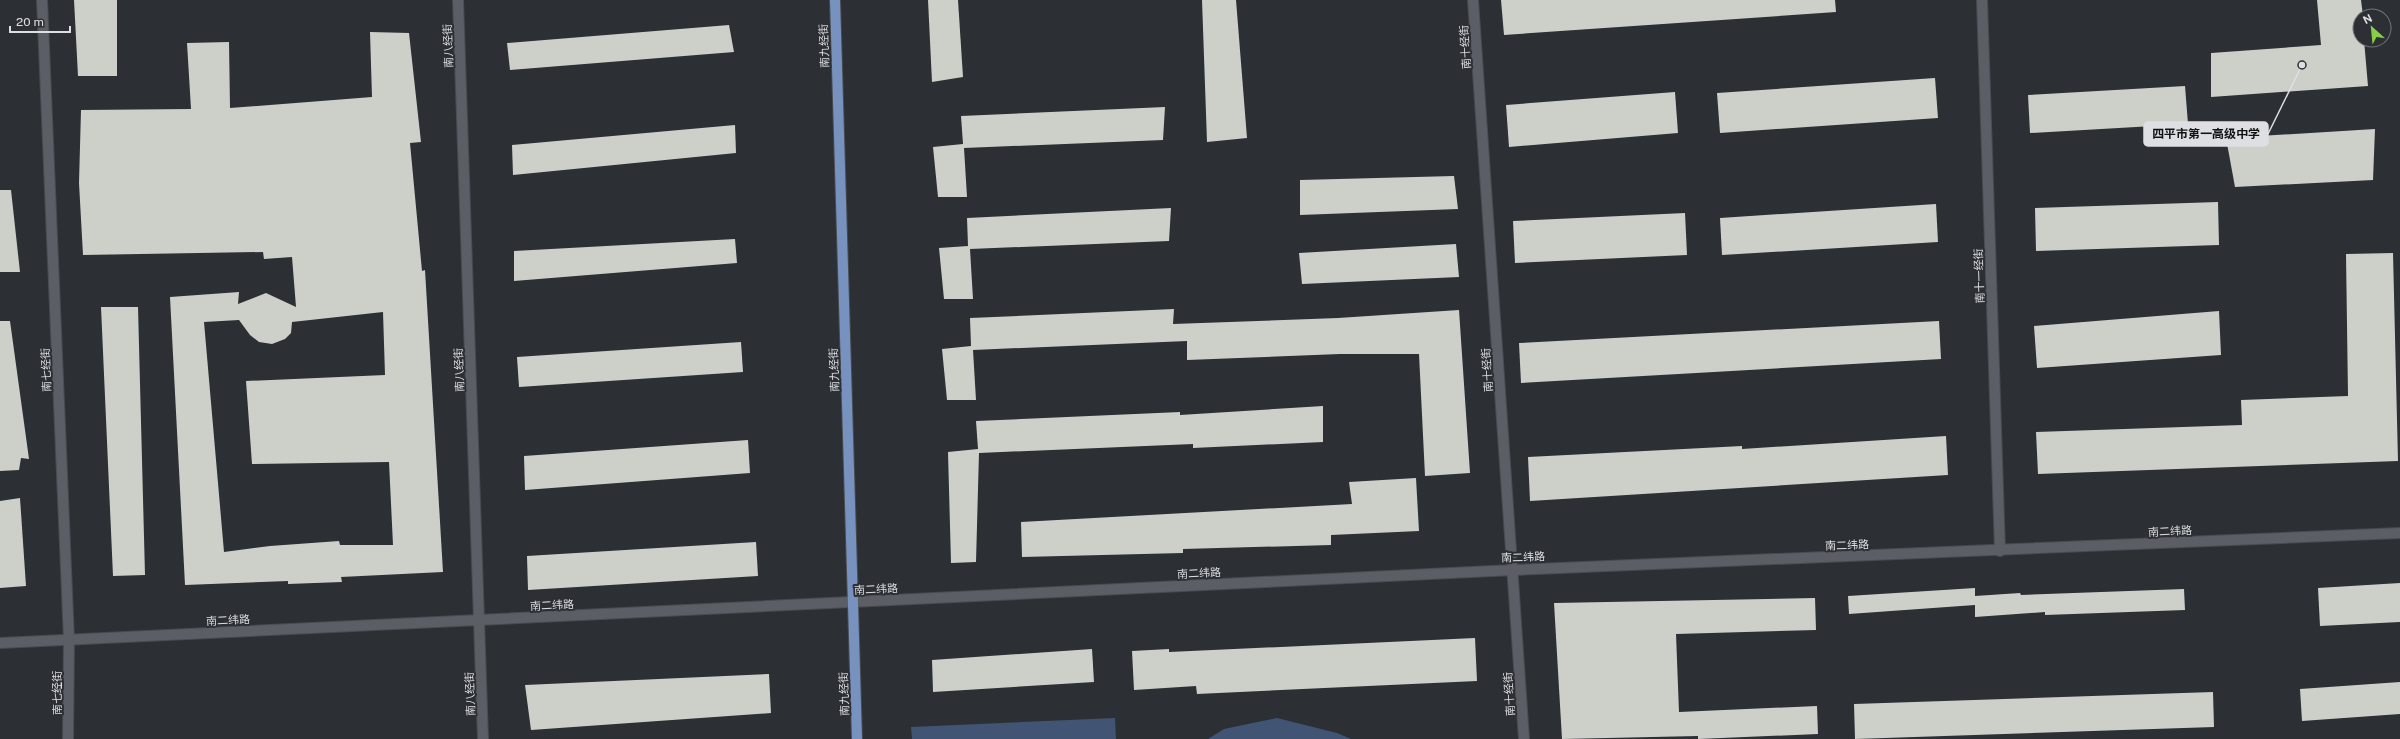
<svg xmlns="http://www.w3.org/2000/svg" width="2400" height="739" font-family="'Public Sans','Noto Sans SC',sans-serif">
	<rect width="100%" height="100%" fill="#2c2f34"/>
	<g fill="#415473">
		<path d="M1115 718 1116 739H912L911 727Z"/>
		<path d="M1277 718 1337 733 1351 739H1208L1224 729Z"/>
	</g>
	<g fill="#ccd0c9" fill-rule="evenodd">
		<path d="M74 0H117V76H78Z"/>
		<path d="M928 0H958L963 77 932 82Z"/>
		<path d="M1202 0H1236L1247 138 1207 142Z"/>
		<path d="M1501 0H1835L1836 12 1504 35Z"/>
		<path d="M2317 0H2361L2363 16H2360V40H2364L2368 86 2211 97V53L2321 45Z"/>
		<path d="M729 25 734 52 510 70 507 43Z"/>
		<path d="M370 32 409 33 421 142 410 143 422 271 425 270 443 572 341 577 342 582 288 584V581L185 585 170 297 239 292 238 304 266 293 296 307 292 257 264 259 263 252 83 255 79 183 81 110 191 109 187 43 229 42 230 108 372 97ZM383 312 385 375 246 381 252 464 389 462 393 545H340L339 541 270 546 224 552 204 322 239 320 250 335 259 342 272 344 285 339 291 333 292 322Z"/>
		<path d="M1935 78 1938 118 1720 133 1717 93Z"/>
		<path d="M2185 86 2188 124 2030 133 2028 95Z"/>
		<path d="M1675 92 1678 133 1509 147 1506 105Z"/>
		<path d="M1165 107 1163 140 964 148 967 197H938L933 147 963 144 961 116Z"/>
		<path d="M735 125 736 153 513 175 512 145Z"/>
		<path d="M2375 129 2373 180 2235 187 2226 138Z"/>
		<path d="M1454 176 1458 209 1300 215V180Z"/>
		<path d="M0 190H11L20 272H0Z"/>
		<path d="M2218 202 2219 245 2036 251 2035 208Z"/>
		<path d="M1936 204 1938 242 1722 255 1720 218Z"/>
		<path d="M1171 208 1169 241 970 249 973 299H944L939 248 968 246 967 218Z"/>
		<path d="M1685 213 1687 255 1515 263 1513 221Z"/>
		<path d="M735 239 737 263 514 281V251Z"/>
		<path d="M1456 244 1459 277 1302 284 1299 253Z"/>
		<path d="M2393 253 2398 461 2038 474 2036 432 2242 425 2241 400 2348 396 2346 254Z"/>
		<path d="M101 307H138L145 575 113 576Z"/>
		<path d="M1174 309 1173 324 1338 318 1459 310 1470 473 1425 476 1419 354H1340L1187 360V341L973 350 976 400H947L942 349 971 346 970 318Z"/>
		<path d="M2219 311 2221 355 2037 368 2034 326Z"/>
		<path d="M0 321H10L29 459 21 458 19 470 0 471Z"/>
		<path d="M1939 321 1941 359 1521 383 1519 343Z"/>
		<path d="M741 342 743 372 519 387 517 357Z"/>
		<path d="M1323 406V442L1193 448V444L979 453 976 562 951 563 948 452 978 449 976 421 1180 412V415Z"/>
		<path d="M1946 436 1948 475 1530 501 1528 457 1742 446V449Z"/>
		<path d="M748 440 750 473 525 490 524 456Z"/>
		<path d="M1416 478 1419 531 1331 535V545L1183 549V553L1022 557 1021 522 1352 504 1349 482Z"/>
		<path d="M20 498 26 586 0 588V501Z"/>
		<path d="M756 542 758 576 528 590 527 556Z"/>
		<path d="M2400 583V622L2320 626 2318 588Z"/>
		<path d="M1975 588V596L2020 593 2021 595 2184 589 2185 610 2045 615V612L1975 617V605L1849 614 1848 596Z"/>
		<path d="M1815 598 1816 630 1676 634 1679 712 1817 706 1818 734 1698 739V736L1562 739 1554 603Z"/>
		<path d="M1475 638 1477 681 1197 694 1196 686 1134 690 1132 651 1169 649V652Z"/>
		<path d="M1092 649 1094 682 933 692 932 660Z"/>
		<path d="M769 674 771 713 531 730 525 685Z"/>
		<path d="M2400 682V714L2302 721 2300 689Z"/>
		<path d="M2213 692 2214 727 1855 739 1854 704Z"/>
	</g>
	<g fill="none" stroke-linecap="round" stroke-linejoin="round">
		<defs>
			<g id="minor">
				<path d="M42 0 69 640 68 739"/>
				<path d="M458 0 483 739"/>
				<path d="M1473 0 1524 739"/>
				<path d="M1982 0 2000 551"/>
				<path d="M0 643 1513 570 2400 533"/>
			</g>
			<path id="major" d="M835 0 857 739"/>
		</defs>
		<use href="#minor" stroke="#484b4f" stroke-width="12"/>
		<use href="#major" stroke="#484b4f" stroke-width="12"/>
		<use href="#minor" stroke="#5b5e64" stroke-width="10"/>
		<use href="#major" stroke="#7892bf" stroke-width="10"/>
	</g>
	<g text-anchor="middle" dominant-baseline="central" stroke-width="4" stroke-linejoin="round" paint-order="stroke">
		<g font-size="11" fill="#dddfe2" stroke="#2c2f34">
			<text transform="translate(448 46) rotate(-92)">南八经街</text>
			<text transform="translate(824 46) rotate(-92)">南九经街</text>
			<text transform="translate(1465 47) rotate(-94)">南十经街</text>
			<text transform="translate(1979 276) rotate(-92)">南十一经街</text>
			<text transform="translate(46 370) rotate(-92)">南七经街</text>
			<text transform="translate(459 370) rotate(-92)">南八经街</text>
			<text transform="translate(834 370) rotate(-92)">南九经街</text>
			<text transform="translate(1487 370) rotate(-94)">南十经街</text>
			<text transform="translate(2170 531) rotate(-3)">南二纬路</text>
			<text transform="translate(1847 545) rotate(-2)">南二纬路</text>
			<text transform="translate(1523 557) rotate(-2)">南二纬路</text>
			<text transform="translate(1199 573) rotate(-3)">南二纬路</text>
			<text transform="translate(876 589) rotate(-3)">南二纬路</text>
			<text transform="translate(552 605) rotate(-3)">南二纬路</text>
			<text transform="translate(228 620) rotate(-3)">南二纬路</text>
			<text transform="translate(57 693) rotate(-90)">南七经街</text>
			<text transform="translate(470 694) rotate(-92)">南八经街</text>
			<text transform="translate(844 694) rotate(-92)">南九经街</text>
			<text transform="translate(1509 694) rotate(-94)">南十经街</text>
		</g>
	</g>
	<path fill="none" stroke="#dddfe2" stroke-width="1.5" d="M2302 65L2268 134"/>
	<circle fill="#dddfe2" stroke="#2c2f34" stroke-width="1.5" cx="2302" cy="65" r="4"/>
	<rect fill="#dddfe2" stroke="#dddfe2" stroke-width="1.5" x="2144" y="122" width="124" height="24" rx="4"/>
	<g font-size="12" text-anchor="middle" font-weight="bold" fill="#111">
		<text x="2206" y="138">四平市第一高级中学</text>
	</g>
	<g transform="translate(2372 28) rotate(333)"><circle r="19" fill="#2c2f34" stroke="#73757a"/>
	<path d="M0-3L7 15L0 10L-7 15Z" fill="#8ace48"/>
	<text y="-6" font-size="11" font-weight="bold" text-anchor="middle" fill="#dddfe2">N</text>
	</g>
	<path d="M10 26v6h60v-6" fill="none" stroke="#dddfe2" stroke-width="2"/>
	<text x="16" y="26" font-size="12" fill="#dddfe2" stroke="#2c2f34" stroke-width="3" paint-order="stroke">20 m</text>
</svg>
